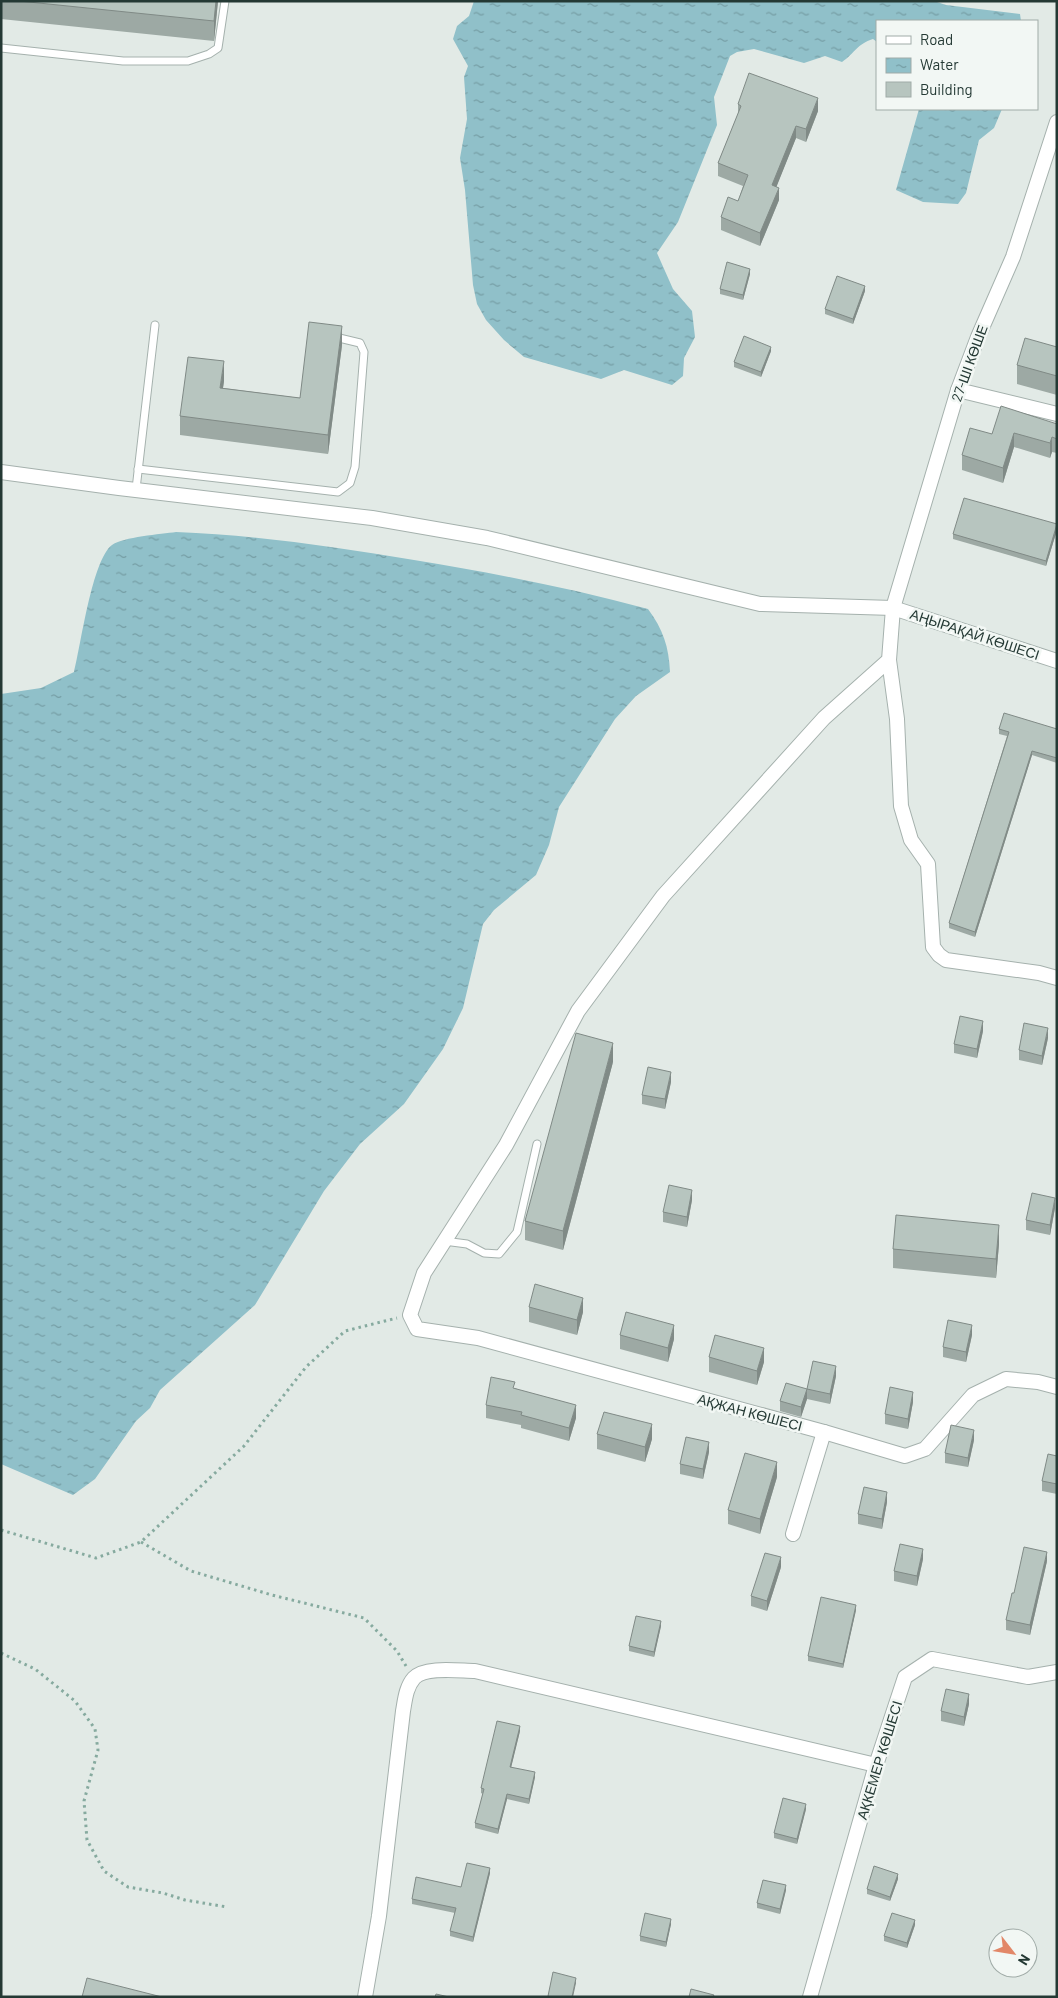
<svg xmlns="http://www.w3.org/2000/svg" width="1058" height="1998" font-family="Barlow,sans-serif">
	<defs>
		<pattern id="water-ripples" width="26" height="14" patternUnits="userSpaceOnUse" patternTransform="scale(1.25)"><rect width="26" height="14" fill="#90c0c9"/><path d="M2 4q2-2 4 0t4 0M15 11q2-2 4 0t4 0" fill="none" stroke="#759da4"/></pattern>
	</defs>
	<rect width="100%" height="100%" fill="#e2eae6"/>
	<g fill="url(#water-ripples)">
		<path d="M474 1H934L946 5 1020 14 1021 21H877V42L873 39C857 44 855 53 842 62L825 56 804 63 754 49 737 52 730 56 714 97 717 125 678 222 657 253 673 289 692 311 695 337 684 358 683 376 672 385 624 370 601 379 524 357 504 340 486 320 477 304 473 285 465 190 460 158 467 119 464 77 468 66 453 39 457 26 469 16Z"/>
		<path d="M919 109H1002L994 128 979 140 966 193 958 204 923 202 896 190Z"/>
		<path d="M176 532C256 535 335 547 414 560 493 573 571 588 648 609 663 629 669 647 670 672L636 696 615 719 559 807 549 845 536 875 494 910 483 924 463 1008 443 1049 404 1104 360 1144 324 1191 255 1305 160 1390 150 1408 136 1421 95 1479 73 1495 1 1464V694L41 688 74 672C81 645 92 560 112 545 123 537 161 534 176 532Z"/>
	</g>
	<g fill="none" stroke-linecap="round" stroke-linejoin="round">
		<defs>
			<g id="lane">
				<path d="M1 48 123 61H188L209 54 218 48 225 1"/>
				<path d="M138 469 338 492 350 483 355 467 364 352 360 343 335 337"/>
				<path d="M136 489 155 325"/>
				<path d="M444 1241 467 1244 484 1253 499 1254 517 1232 537 1144"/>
			</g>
			<g id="street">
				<path d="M1057 122 1013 257 978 337 958 390 893 608 889 660 824 718 663 896 578 1011 506 1145 424 1273 410 1315 417 1329 478 1338 824 1432 905 1456 925 1449 973 1395 1006 1379 1038 1382 1057 1387"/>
				<path d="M958 390 1057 414"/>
				<path d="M1 472 119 488 372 518 487 538 760 604 893 608 1057 661"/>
				<path d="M889 660 897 719 901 806 911 840 928 864 933 947 939 955 946 960 1039 973 1057 978"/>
				<path d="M793 1534 824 1432"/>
				<path d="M365 1997 379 1916 403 1711C405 1700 406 1687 414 1678 425 1666 460 1671 475 1671L876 1765"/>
				<path d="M810 1997 876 1765 905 1677 932 1659 1028 1677 1057 1672"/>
			</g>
		</defs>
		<use href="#lane" stroke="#a5b1ad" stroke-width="9"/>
		<use href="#street" stroke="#a5b1ad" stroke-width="16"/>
		<g stroke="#86aa9f" stroke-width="3" stroke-dasharray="2.5 4" stroke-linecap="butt">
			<path d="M1 1530 96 1558 141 1542 244 1446 306 1367 345 1331 397 1318"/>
			<path d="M141 1542 191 1571 272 1595 364 1618 397 1651 406 1666"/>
			<path d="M1 1653 35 1669 75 1701 95 1729 98 1750 84 1801 87 1840 104 1871 128 1887 163 1893 185 1900 227 1907"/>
		</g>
		<use href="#lane" stroke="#fff" stroke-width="7"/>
		<use href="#street" stroke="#fff" stroke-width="14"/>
	</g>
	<g fill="#9da9a4">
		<path d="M1 1H218L214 41 1 19Z"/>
		<path d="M738 104 818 111 806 142 796 138 776 187 779 200 760 246 721 230V217L738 201 743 186 718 176V163L738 114Z"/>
		<path d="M750 274 743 300 720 294V289Z"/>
		<path d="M865 291 853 324 825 314V309Z"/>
		<path d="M342 345 328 454 180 435V416L224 381 223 388 300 398Z"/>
		<path d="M1057 347V395L1017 384V365Z"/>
		<path d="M771 351 761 377 734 367V362Z"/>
		<path d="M1057 424V453L1052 452 1050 458 1014 447 1003 483 962 470V455L992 434Z"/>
		<path d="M1057 524V530L1046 566 953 539V534Z"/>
		<path d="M999 729H1057V763L1032 755 975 937 949 928V923L1007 736 999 734Z"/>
		<path d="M983 1031 977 1058 954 1053V1044Z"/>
		<path d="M1048 1038 1042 1065 1019 1060V1050Z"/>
		<path d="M613 1062 563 1250 525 1240V1221Z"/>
		<path d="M671 1082 665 1109 642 1104V1095Z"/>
		<path d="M692 1200 687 1227 663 1222V1212Z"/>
		<path d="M1055 1208 1050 1235 1026 1230V1220Z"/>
		<path d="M999 1244 996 1278 893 1268V1249Z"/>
		<path d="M529 1307 583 1312 577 1335 529 1322Z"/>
		<path d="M620 1335 674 1339 668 1362 620 1349Z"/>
		<path d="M972 1335 966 1362 943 1357V1347Z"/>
		<path d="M709 1357 764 1362 757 1385 709 1372Z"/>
		<path d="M836 1376 830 1404 807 1399 801 1417 780 1411V1401Z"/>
		<path d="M515 1388 576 1418 569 1441 521 1428V1425L486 1418V1405Z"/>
		<path d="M913 1402 908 1429 885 1424V1414Z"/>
		<path d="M597 1434 652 1439 645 1462 597 1449Z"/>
		<path d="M974 1440 968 1467 945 1463V1453Z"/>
		<path d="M709 1452 703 1479 680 1474V1464Z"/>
		<path d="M1057 1456V1494L1042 1491V1481Z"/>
		<path d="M777 1477 760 1534 728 1524V1510Z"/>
		<path d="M887 1502 882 1529 858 1524V1514Z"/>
		<path d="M923 1559 917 1586 894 1581V1571Z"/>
		<path d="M1047 1561 1030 1635 1006 1630V1620L1014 1593Z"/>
		<path d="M781 1567 767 1611 751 1606V1596Z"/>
		<path d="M856 1610 843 1668 808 1661V1656Z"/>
		<path d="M661 1626 654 1657 629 1651V1646Z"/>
		<path d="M969 1704 964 1726 941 1721V1711Z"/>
		<path d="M520 1731 511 1767 535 1777 529 1804 507 1799 498 1834 475 1828V1823L483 1794 481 1793V1788Z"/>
		<path d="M806 1809 797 1844 774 1838V1833Z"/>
		<path d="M490 1873 473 1942 450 1936V1931L455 1913 412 1904V1899L461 1887Z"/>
		<path d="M898 1879 890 1901 867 1894V1889Z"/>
		<path d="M786 1890 780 1914 757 1908V1903Z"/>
		<path d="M671 1924 666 1947 640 1941V1936Z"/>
		<path d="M915 1925 907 1948 884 1941V1936Z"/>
	</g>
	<g fill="#808a86">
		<path d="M216 1H218L214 41V21Z"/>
		<path d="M818 98V111L806 142V129Z"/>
		<path d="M796 126V138L772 198V185Z"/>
		<path d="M779 188V200L760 246V233Z"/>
		<path d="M750 269V274L743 300V295Z"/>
		<path d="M865 286V291L853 324V319Z"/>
		<path d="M342 326V345L328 454V435Z"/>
		<path d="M771 347V351L761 377V372Z"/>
		<path d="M224 361V381L220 407V388Z"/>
		<path d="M1014 433V447L1003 483V468Z"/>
		<path d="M1052 437V452L1050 458V443Z"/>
		<path d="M1057 525V530L1046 566V561Z"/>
		<path d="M1032 751V755L975 937V932Z"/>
		<path d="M983 1021V1031L977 1058V1049Z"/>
		<path d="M1048 1028V1038L1042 1065V1056Z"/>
		<path d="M613 1043V1062L563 1250V1231Z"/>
		<path d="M671 1072V1082L665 1109V1099Z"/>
		<path d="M692 1190V1200L687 1227V1217Z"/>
		<path d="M1055 1198V1208L1050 1235V1225Z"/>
		<path d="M999 1225V1244L996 1278V1259Z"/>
		<path d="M583 1298V1312L577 1335V1320Z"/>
		<path d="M674 1325V1339L668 1362V1348Z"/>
		<path d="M972 1325V1335L966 1362V1352Z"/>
		<path d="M764 1348V1362L757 1385V1371Z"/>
		<path d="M836 1366V1376L830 1404V1394Z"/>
		<path d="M807 1389V1399L801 1417V1407Z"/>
		<path d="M913 1392V1402L908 1429V1419Z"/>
		<path d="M576 1405V1418L569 1441V1428Z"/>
		<path d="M652 1424V1439L645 1462V1447Z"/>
		<path d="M974 1430V1440L968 1467V1458Z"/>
		<path d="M709 1442V1452L703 1479V1469Z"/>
		<path d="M777 1462V1477L760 1534V1519Z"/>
		<path d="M887 1492V1502L882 1529V1519Z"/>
		<path d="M923 1549V1559L917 1586V1576Z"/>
		<path d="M1047 1552V1561L1030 1635V1625Z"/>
		<path d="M781 1557V1567L767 1611V1601Z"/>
		<path d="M856 1605V1610L843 1668V1664Z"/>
		<path d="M661 1621V1626L654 1657V1652Z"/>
		<path d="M969 1694V1704L964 1726V1717Z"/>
		<path d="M520 1726V1731L510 1772V1767Z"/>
		<path d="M535 1772V1777L529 1804V1799Z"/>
		<path d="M507 1794V1799L498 1834V1829Z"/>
		<path d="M806 1804V1809L797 1844V1839Z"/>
		<path d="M490 1868V1873L473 1942V1937Z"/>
		<path d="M898 1874V1879L890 1901V1897Z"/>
		<path d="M786 1885V1890L780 1914V1909Z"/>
		<path d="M671 1919V1924L666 1947V1942Z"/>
		<path d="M915 1920V1925L907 1948V1943Z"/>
		<path d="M576 1978V1983L573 1997H572Z"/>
	</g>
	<g fill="#b7c5bf" stroke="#808a86">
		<path d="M19 1H216L214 21Z"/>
		<path d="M749 73 818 98 806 129 796 126 772 185 779 188 760 233 721 217 728 197 738 201 748 175 718 163 741 106 738 104Z"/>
		<path d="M727 262 750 269 743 295 720 289Z"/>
		<path d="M837 276 865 286 853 319 825 309Z"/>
		<path d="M309 322 342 326 328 435 180 416 188 357 224 361 220 388 300 398Z"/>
		<path d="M744 336 771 347 761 372 734 362Z"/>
		<path d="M1025 338 1057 347V376L1017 365Z"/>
		<path d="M1001 406 1057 424V439L1052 437 1050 443 1014 433 1003 468 962 455 970 428 992 434Z"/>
		<path d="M964 498 1057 524 1046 561 953 534Z"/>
		<path d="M1004 713 1057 729V758L1032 751 975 932 949 923 1009 732 999 729Z"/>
		<path d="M960 1016 983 1021 977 1049 954 1044Z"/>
		<path d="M1024 1023 1048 1028 1042 1056 1019 1050Z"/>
		<path d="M576 1033 613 1043 563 1231 525 1221Z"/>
		<path d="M648 1067 671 1072 665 1099 642 1095Z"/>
		<path d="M669 1185 692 1190 687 1217 663 1212Z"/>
		<path d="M1032 1193 1055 1198 1050 1225 1026 1220Z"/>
		<path d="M896 1215 999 1225 996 1259 893 1249Z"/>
		<path d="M535 1284 583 1298 577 1320 529 1307Z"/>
		<path d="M626 1312 674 1325 668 1348 620 1335Z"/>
		<path d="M948 1320 972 1325 966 1352 943 1347Z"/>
		<path d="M715 1335 764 1348 757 1371 709 1357Z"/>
		<path d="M813 1361 836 1366 830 1394 807 1389Z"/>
		<path d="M491 1377 515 1382 513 1388 576 1405 569 1428 521 1415 522 1412 486 1405Z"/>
		<path d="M786 1383 807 1389 801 1407 780 1401Z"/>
		<path d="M890 1387 913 1392 908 1419 885 1414Z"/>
		<path d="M604 1412 652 1424 645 1447 597 1434Z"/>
		<path d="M951 1425 974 1430 968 1458 945 1453Z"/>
		<path d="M686 1437 709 1442 703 1469 680 1464Z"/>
		<path d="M745 1453 777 1462 760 1519 728 1510Z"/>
		<path d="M1048 1454 1057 1456V1484L1042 1481Z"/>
		<path d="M864 1487 887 1492 882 1519 858 1514Z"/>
		<path d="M900 1544 923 1549 917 1576 894 1571Z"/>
		<path d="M1024 1547 1047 1552 1030 1625 1006 1620 1012 1593H1014Z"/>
		<path d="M765 1553 781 1557 767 1601 751 1596Z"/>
		<path d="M821 1597 856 1605 843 1664 808 1656Z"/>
		<path d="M636 1616 661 1621 654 1652 629 1646Z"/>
		<path d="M946 1689 969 1694 964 1717 941 1711Z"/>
		<path d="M497 1721 520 1726 510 1767 535 1772 529 1799 507 1794 498 1829 475 1823 484 1789 481 1788Z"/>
		<path d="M783 1798 806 1804 797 1839 774 1833Z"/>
		<path d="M467 1863 490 1868 473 1937 450 1931 456 1908 412 1899 416 1877 461 1887Z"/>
		<path d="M874 1866 898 1874 890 1897 867 1889Z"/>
		<path d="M763 1880 786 1885 780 1909 757 1903Z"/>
		<path d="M645 1913 671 1919 666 1942 640 1936Z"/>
		<path d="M892 1913 915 1920 907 1943 884 1936Z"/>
		<path d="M553 1972 576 1978 572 1997H551L548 1996Z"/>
		<path d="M87 1978 162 1997H82Z"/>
		<path d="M691 1989 714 1995 713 1997H689Z"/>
		<path d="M436 1994 449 1997H435Z"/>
	</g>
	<g text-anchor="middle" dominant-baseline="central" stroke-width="5" stroke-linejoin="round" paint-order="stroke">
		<g font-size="14" fill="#243934" stroke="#f2f7f4">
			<text transform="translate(969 363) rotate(-70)">27-ШІ КӨШЕ</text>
			<text transform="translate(975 634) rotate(18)">АҢЫРАҚАЙ КӨШЕСІ</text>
			<text transform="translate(750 1412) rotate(15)">АҚЖАН КӨШЕСІ</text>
			<text transform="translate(879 1760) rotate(-73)">АҚКЕМЕР КӨШЕСІ</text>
		</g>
	</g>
	<rect width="1058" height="1998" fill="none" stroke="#243934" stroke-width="5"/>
	<rect x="876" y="20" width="162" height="90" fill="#f2f7f4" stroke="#a0aba7"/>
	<rect x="886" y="36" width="25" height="8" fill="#ffffff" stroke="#a0aba7"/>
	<text x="920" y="45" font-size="15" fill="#243934">Road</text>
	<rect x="886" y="58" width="25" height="15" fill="url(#water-ripples)" stroke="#a0aba7"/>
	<text x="920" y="70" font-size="15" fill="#243934">Water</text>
	<rect x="886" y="82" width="25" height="15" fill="#b7c5bf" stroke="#a0aba7"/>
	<text x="920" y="95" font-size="15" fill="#243934">Building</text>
	<g transform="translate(1013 1953) rotate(121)"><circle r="24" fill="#f2f7f4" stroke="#a0aba7"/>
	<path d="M0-4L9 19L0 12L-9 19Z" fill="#e28768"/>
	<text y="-8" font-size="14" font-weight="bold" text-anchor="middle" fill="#243934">N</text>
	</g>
</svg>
